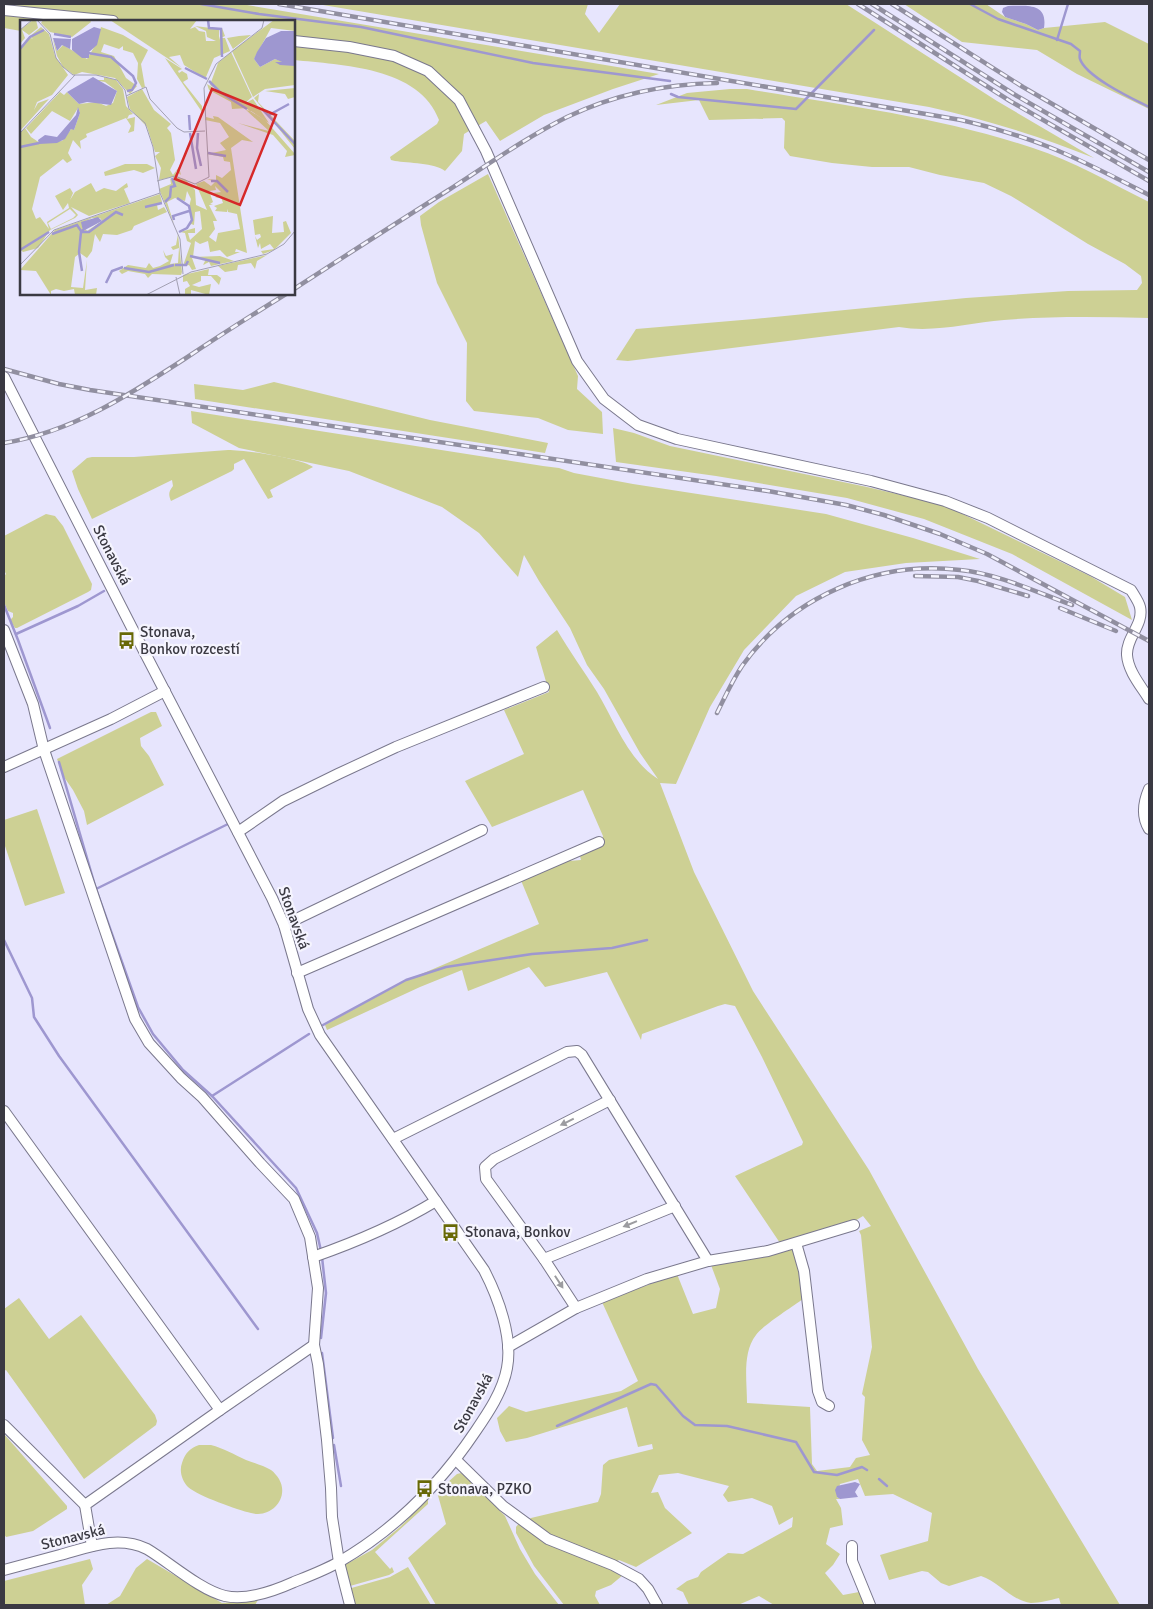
<svg xmlns="http://www.w3.org/2000/svg" width="1153" height="1609" font-family="Signika,sans-serif">
	<rect width="100%" height="100%" fill="#e7e5fd"/>
	<g fill="#cdd094">
		<path d="M4 4H241L659 74 613 89 544 115 500 141 486 121 464 134 462 151 445 171C435 163 408 163 395 161L391 160 390 157 437 124 439 120C420 67 341 65 294 60V21H21V31L4 28Z"/>
		<path d="M317 4H588L585 14 599 33 620 4H846L997 101 1094 158C1040 136 986 120 929 107Z"/>
		<path d="M904 4H986L1005 17 1026 24 1038 30 1044 28 1105 22 1149 44V109L1077 74 1037 50 962 42Z"/>
		<path d="M730 89H747C842 105 940 117 1033 148 1073 161 1111 183 1149 202V318C1101 317 1052 316 1004 320 969 323 934 333 899 327L628 361 616 360 636 329 754 319 966 298 1068 291 1137 290 1142 283 1141 276 1125 264 1088 244 1011 196 984 183 940 175 909 167H872L832 163 790 156 784 148 785 121 782 118 709 120 699 100 656 105 687 93Z"/>
		<path d="M488 174 578 376 577 389 602 412 603 434 568 430 538 418 474 411 466 401 467 343 437 283 421 225 420 216 439 202Z"/>
		<path d="M274 382 430 420 548 443 545 453 195 399 194 384 243 390Z"/>
		<path d="M191 411 543 466 559 468 574 473 633 484 826 514 913 538 980 559 906 563 845 572 796 596 744 650 710 707 676 784 660 783 694 872 753 991 869 1170 978 1369 1120 1605H1061L1059 1598C1050 1600 1040 1603 1031 1603 1012 1601 999 1582 981 1576L949 1586 941 1583 928 1572 922 1571 889 1580 880 1555 928 1541 932 1513 893 1494 865 1496 858 1479 840 1484 837 1497 840 1499H836L841 1508 843 1525 830 1528 826 1544 840 1554 833 1565 825 1573 843 1595 859 1592 866 1605H774L759 1596 738 1605H689L683 1592 676 1589 687 1581 698 1577 701 1572 728 1553 743 1554 792 1527 793 1517 779 1525 772 1506 752 1498 728 1502 723 1495 729 1486 678 1473 659 1475 651 1493 658 1492 665 1508 692 1533 636 1567 619 1560 613 1564 623 1575 611 1585 596 1591 595 1596 600 1605H564L534 1566 516 1533V1527L520 1522H526L531 1518 598 1502 601 1494 603 1465 609 1460 653 1449 652 1444 638 1447 627 1407 527 1438 506 1442 500 1431 497 1418 509 1406 526 1412 621 1391 638 1381 602 1302 677 1274 693 1314 716 1308 720 1289 711 1265 790 1246 796 1252 803 1299C792 1307 762 1326 756 1335 742 1353 747 1381 747 1403L810 1407 812 1464 817 1471 850 1467 856 1458 870 1455 862 1440 865 1397 862 1394 872 1347 861 1235 859 1231 871 1226 863 1216 850 1224 780 1243 735 1176 802 1145 803 1142 762 1057 735 1006 725 1004 718 1006 642 1034 641 1040 607 972 545 987 529 967 468 991 462 970 420 987 327 1030 325 1025 405 981 539 924 520 878 565 859 569 861 581 860 579 852 601 844 603 836 583 790 492 827 465 781 524 754 504 710 549 692 536 647 557 630C570 652 584 671 597 692 615 722 628 760 658 779L640 753 604 689 587 665 570 628 539 581 524 555 518 577 479 533 442 507 349 471 239 448 192 423Z"/>
		<path d="M613 428 634 433 670 446 867 487 944 505 1090 576 1125 597 1132 620 1012 554 924 519 847 498 716 476 616 462Z"/>
		<path d="M228 450C245 450 300 458 313 467L270 490 273 497 268 499 244 459 234 464V469L232 471 171 501C168 494 169 491 173 486L172 480 92 519 78 489 72 471 87 458 92 457H134Z"/>
		<path d="M46 514 55 516 63 526 92 584 91 590 88 592 17 628H15L10 620 13 617V613L8 611 4 602V576L6 574 4 570V536Z"/>
		<path d="M151 712H156L162 726 140 738 141 746 149 756 164 785 87 825 84 811 73 790 64 777 57 759Z"/>
		<path d="M37 809 65 893 25 906 4 843V820Z"/>
		<path d="M19 1298 49 1339 81 1315 155 1415 157 1421 156 1425 84 1479 6 1370 4 1371V1309Z"/>
		<path d="M4 1434 67 1506V1509L33 1531 6 1537 4 1534Z"/>
		<path d="M199 1445C203 1445 207 1445 211 1445 223 1448 235 1455 246 1460 254 1463 264 1466 271 1470 274 1472 277 1476 279 1479 290 1498 271 1519 251 1513 238 1510 198 1496 188 1487 182 1481 179 1471 182 1463 185 1453 190 1448 199 1445Z"/>
		<path d="M461 1473 467 1477 505 1516 520 1549 535 1574 559 1605H436L408 1558 446 1524 437 1492 457 1474Z"/>
		<path d="M428 1499V1504L375 1552 390 1569 392 1567 394 1572 389 1575 350 1586 343 1566 372 1550 400 1527Z"/>
		<path d="M90 1559 93 1569 82 1585 85 1605H4V1581Z"/>
		<path d="M147 1559 222 1603 258 1600 255 1605H106L120 1596 136 1568Z"/>
		<path d="M408 1567 431 1605H354L348 1589 390 1577Z"/>
	</g>
	<g fill="#9e97d0">
		<path d="M1008 6C1026 6 1048 2 1044 28L1038 30 1026 24 1005 17 1002 12 1003 8Z"/>
		<path d="M855 1482 860 1484 855 1492 858 1497 840 1499 837 1497 835 1490 837 1486Z"/>
	</g>
	<g fill="none" stroke-linecap="round" stroke-linejoin="round">
		<g stroke="#9e97d0" stroke-width="2.5">
			<path d="M201 4 259 14 361 27 533 63 670 81"/>
			<path d="M970 4 998 19 1071 44 1080 51C1080 54 1079 57 1080 59 1086 77 1133 99 1149 107"/>
			<path d="M1057 40 1068 4"/>
			<path d="M671 94 678 97 796 109 874 30"/>
			<path d="M4 605 18 640 50 728"/>
			<path d="M16 634 78 606 104 591"/>
			<path d="M59 762 96 889 138 1007 153 1034 183 1070 212 1096 296 1188 317 1233 321 1251"/>
			<path d="M96 889 228 824"/>
			<path d="M4 940 32 998 34 1017 59 1056 258 1329"/>
			<path d="M323 1025 406 980 446 967 532 954 612 948 647 940"/>
			<path d="M212 1096 309 1034"/>
			<path d="M321 1338 326 1293 322 1257"/>
			<path d="M322 1353 333 1438"/>
			<path d="M557 1426 651 1384 656 1385 683 1416 695 1425 727 1426 796 1442 814 1472 837 1475 862 1467 867 1470"/>
			<path d="M334 1445 341 1486"/>
			<path d="M879 1479 887 1486"/>
		</g>
		<defs>
			<g id="minor">
				<path d="M4 10 113 21"/>
				<path d="M294 41 349 47 394 56 428 71 459 100 486 151 577 361 604 399 638 425 677 439 871 481 945 501 988 518 1131 590C1134 595 1139 602 1140 607 1144 625 1126 637 1127 655 1128 671 1141 686 1149 699"/>
				<path d="M4 377 132 628 272 898 284 925 308 1009 320 1035 484 1270C498 1297 513 1337 507 1368 503 1391 488 1413 475 1432 440 1484 394 1530 339 1562 325 1570 309 1576 294 1582 274 1591 247 1601 225 1596 200 1590 169 1562 147 1549 118 1535 89 1547 60 1555 41 1560 23 1565 4 1570"/>
				<path d="M4 630 33 704 44 750 135 1019 149 1043 181 1078 202 1097 260 1163 294 1199 310 1237 318 1288 314 1345 318 1364 327 1440 331 1488 332 1517 339 1562 350 1605"/>
				<path d="M4 767 111 719 165 691"/>
				<path d="M1149 789C1143 803 1141 816 1149 829"/>
				<path d="M238 832 283 801 338 774 396 747 544 687"/>
				<path d="M284 925 482 830"/>
				<path d="M297 973 599 842"/>
				<path d="M4 1111 220 1410 85 1505 92 1546"/>
				<path d="M393 1139 567 1052 577 1051 582 1055 708 1261 647 1279 576 1308 508 1347"/>
				<path d="M796 1243 804 1271 818 1391 822 1402 829 1406"/>
				<path d="M313 1257C356 1242 398 1224 436 1201"/>
				<path d="M544 1259 675 1206"/>
				<path d="M708 1261 768 1251 854 1225"/>
				<path d="M576 1308 544 1259 486 1179 485 1167 494 1159 610 1100"/>
				<path d="M220 1410 314 1345"/>
				<path d="M4 1425 85 1505"/>
				<path d="M456 1460 503 1506 548 1539 613 1565 639 1579 648 1589 657 1605"/>
				<path d="M852 1546V1561L870 1605"/>
			</g>
		</defs>
		<use href="#minor" stroke="#7a788d" stroke-width="12"/>
		<use href="#minor" stroke="#fff" stroke-width="10"/>
		<defs>
			<g id="rail">
				<path d="M279 4 961 120C991 127 1021 136 1049 147 1084 161 1116 178 1149 195"/>
				<path d="M858 4 1010 101 1149 181"/>
				<path d="M872 4 1017 96 1149 172"/>
				<path d="M892 4 1023 87 1149 160"/>
				<path d="M294 289C345 256 396 223 447 191 486 166 525 138 567 117 613 95 665 84 717 83"/>
				<path d="M4 369 59 384 90 390 768 491 846 505 884 515 940 534 987 554 1149 641"/>
				<path d="M4 443C72 432 129 395 186 358 219 336 252 315 286 294"/>
				<path d="M915 576 958 577 978 581 1028 596"/>
				<path d="M1060 608 1116 631"/>
				<path d="M717 713C725 697 732 681 742 666 791 597 876 560 960 570 999 574 1036 592 1072 605"/>
			</g>
		</defs>
		<use href="#rail" stroke="#918fa0" stroke-width="4.5"/>
		<use href="#rail" stroke="#f5f4fe" stroke-width="2.5" stroke-dasharray="8" stroke-linecap="butt"/>
	</g>
	<defs><path id="oneway-solid" d="M-6-.8H1V-3.2L6.5 0L1 3.2V.8H-6Z" transform="scale(1.25)"/></defs>
	<g fill="#9c9ca0">
		<use href="#oneway-solid" transform="translate(567 1122) rotate(154)"/>
		<use href="#oneway-solid" transform="translate(630 1224) rotate(158)"/>
		<use href="#oneway-solid" transform="translate(559 1282) rotate(57)"/>
	</g>
	<defs>
		<symbol id="bus-bare" viewBox="-9 -9 18 18"><path d="M-5-6H5V4H4V6H2V4H-2V6H-4V4H-5ZM-3.5-4V0h7V-4ZM-3.5 1.2v1.5H-2V1.2ZM2 1.2v1.5H3.5V1.2Z" fill="#686906" stroke="#f5f4fe" stroke-width="2.5" paint-order="stroke"/></symbol>
	</defs>
	<g fill-rule="evenodd">
		<use href="#bus-bare" x="114" y="628" width="25" height="25"/>
		<use href="#bus-bare" x="438" y="1220" width="25" height="25"/>
		<use href="#bus-bare" x="412" y="1476" width="25" height="25"/>
	</g>
	<g text-anchor="middle" dominant-baseline="central" stroke-width="4.5" stroke-linejoin="round" paint-order="stroke">
		<g font-size="15" fill="#3a3942" stroke="#f5f4fe">
			<text transform="translate(112 555) rotate(63)">Stonavská</text>
			<text transform="translate(294 918) rotate(70)">Stonavská</text>
			<text transform="translate(473 1403) rotate(-61)">Stonavská</text>
			<text transform="translate(73 1537) rotate(-14)">Stonavská</text>
		</g>
		<g font-size="15" fill="#3a3942" stroke="#f5f4fe" text-anchor="start">
			<text x="140" y="632">Stonava,<tspan x="140" dy="17">Bonkov rozcestí</tspan></text>
			<text x="465" y="1232">Stonava, Bonkov</text>
			<text x="438" y="1489">Stonava, PZKO</text>
		</g>
	</g>
	<g transform="translate(20 20)">
		<rect width="275" height="275" fill="#e7e5fd"/>
		<path d="M13 0H16L18 8 9 15 2 10 5 18 0 24V10ZM23 0H70L71 2 52 17 30 12 21 3ZM90 0H177L170 9 175 7 179 11 185 12 186 21H196L187 17 186 11 175 6 199 9V20L202 8 205 16 201 18H205L210 31 194 38 186 57H183L164 45 160 35 149 37 162 48ZM254 0H275V11L251 8 234 39 240 47 255 39 275 46V65L245 69 233 77 212 31ZM21 7 29 14 35 36 48 55 32 75 17 82 14 90 18 83 29 79 0 111V28L9 17 13 19 10 16ZM81 7 103 15 128 30 121 44 125 67 122 68 117 59 118 43 113 33 103 30V26L99 29 84 24 81 32 94 36 106 58 117 66 110 74 95 58 62 52 54 55 43 47 37 36 32 16 37 31 43 25 67 39 76 24ZM231 15 213 29 207 18 219 16ZM211 32 232 77 224 84 233 79 249 103 190 65 198 43ZM145 38 162 49 158 51 159 53 162 51 167 54 168 59 163 62 182 86V92ZM84 57 96 60 103 69 106 86 113 94 109 95 107 99 115 97 114 111 108 113 111 106 106 98 66 114 67 117 60 121 61 129 53 120 48 133 52 140 47 143 43 139 20 157 12 189 16 199 20 197 29 209 27 202 49 188 48 183 43 190 35 176 50 168 53 173 50 180 55 172 71 163 76 172 84 168 96 171 107 163 108 167 104 169 110 183 69 196 51 187 58 195 55 198 30 210 18 228 3 232 0 229V113L5 108 11 117 20 123 42 121 52 108 54 110 60 93 58 88 50 101 32 91 11 114 6 108 40 72 44 75 47 72 59 84 77 82 86 86 93 83 97 71 85 62 74 60H84ZM50 189 56 195 53 198 31 209 28 203ZM187 64 227 88 212 89 211 82 189 70ZM275 68V77L268 79 265 74 245 71ZM122 69 134 90 151 104 147 108 151 113 155 140 150 150 153 155 159 147 161 155 156 151V156L139 160 141 148 135 136 140 132H135L127 107 110 89 107 77ZM239 74 238 82 275 121V129L234 78ZM226 90 231 91 246 101 275 134V135L265 137 267 131 253 115 218 103 249 111ZM193 96 202 101 193 96 198 97 233 122 222 120 211 128 227 233 216 229 215 232H220L207 237 200 230 190 232 188 221 180 224 175 221 173 237 200 236 214 241 191 246 189 242 183 245 186 239 172 238 176 249 172 250 169 245 165 246 164 243 171 223 167 221 165 213 160 212 175 208V213H168L170 220 182 209 180 191 175 192 174 205 171 204 167 208 171 201 169 187 171 179 167 171 165 181 155 178 147 182 154 204 139 169 151 164 150 158 153 162V157L165 159 175 170 176 185 187 190 176 164 184 161 191 166 195 162 187 159 196 160V155L202 158 211 150 210 142 204 141 203 137 187 134 206 130 200 123 209 117 200 103 185 100 186 97 194 99ZM195 166 201 172 193 173 199 176 195 178 201 177 203 183 194 186 197 188 195 191 207 192 208 189V192L217 194 220 209 198 213 196 222 189 217 195 209 193 201H197L189 185H193L190 184 193 182 189 171 196 170ZM105 144H127L135 148 123 153 114 150 85 156 84 152ZM140 174 142 182 137 185 138 190 144 187 147 192 114 206 112 210 97 215 83 214 80 222 75 214 72 231 67 238 60 233 55 237 51 267 63 268 67 240 65 270 77 268 76 275H55L54 269 44 271 36 269 31 271V275L16 251 0 250 35 210ZM72 198H80L82 201 67 211 62 203ZM253 196 252 213 264 212 263 202 266 201 271 213 254 230 243 234 241 231 254 229 250 224 241 229 240 223 238 228 235 216 237 220 241 217 240 214 235 215 233 200ZM158 214 162 252 161 255 132 254 128 258 125 254 108 251 102 254 99 251 108 245 126 248 129 243 133 248 140 246 149 241 145 237 143 230 146 236 153 234 150 244 158 243 159 228 153 230 151 227 156 225ZM247 235 237 241 235 249 231 243 218 245 217 250 205 252 198 246ZM189 249 188 255H197L201 258 202 255 199 265 191 256H181V261L172 265 179 267 191 264 189 275 171 270V275H165V269L170 266 167 261 163 262V255Z" fill="#cdd094" fill-rule="evenodd"/>
		<path d="M74 7 81 9 77 25 69 32V38H62L52 30V19ZM261 11H275V46L260 45 255 42H262L255 39 240 47 234 39 237 32 246 18ZM33 18 51 19 50 29 42 25 37 31ZM73 57 97 71 91 85 67 82 59 84 47 72ZM58 87 60 93 54 110 51 109 45 119 37 123 19 124 18 120 25 115 37 117 56 95ZM78 197 82 201 63 211 61 202Z" fill="#9e97d0"/>
		<path fill="none" stroke="#9e97d0" stroke-width="2.5" d="M188 0 189 8 201 9 202 37M34 14 51 17M0 29 10 17 24 10M68 33 91 37 113 56 116 63 112 70 107 71M165 48 187 59M189 61 200 72 227 89M242 89 275 124M169 95 170 110M249 95 269 84M170 113 176 149M178 113 177 128 181 146M0 127 19 123M188 133 206 136M191 161H197L208 172M157 178 169 186 172 200 167 208 159 212M145 182 150 177 151 167 155 166 152 158M125 187 142 183M154 200 153 196 169 191M32 214 57 205 61 211 64 210M0 230 29 212M170 236 200 243M155 245H166L168 241M104 248 129 252 154 245M62 251 59 232 61 212H69L96 192 103 195M86 263 92 251 103 247"/>
		<path fill="none" stroke="#a2a0b2" stroke-width="1" d="M17 0 30 14 36 38 43 47 53 55H76L97 60 105 70 109 89 125 103 133 127 140 173 160 219 163 254M0 10 12 0M106 76 126 67 130 79 157 108 164 112 185 111M0 113 55 55M137 161 155 156 175 164 189 157 184 68 196 44 242 8 244 0M0 245 34 210 140 173M156 257 160 275M126 275 171 252 247 234 264 224 275 211"/>
		<path fill="#d62828" fill-opacity="0.15" stroke="#d62828" stroke-width="2.5" d="M192 69 256 95 220 185 155 159Z"/>
		<rect width="275" height="275" fill="none" stroke="#3a3942" stroke-width="2.5"/>
	</g>
	<rect width="1153" height="1609" fill="none" stroke="#3a3942" stroke-width="10"/>
</svg>
